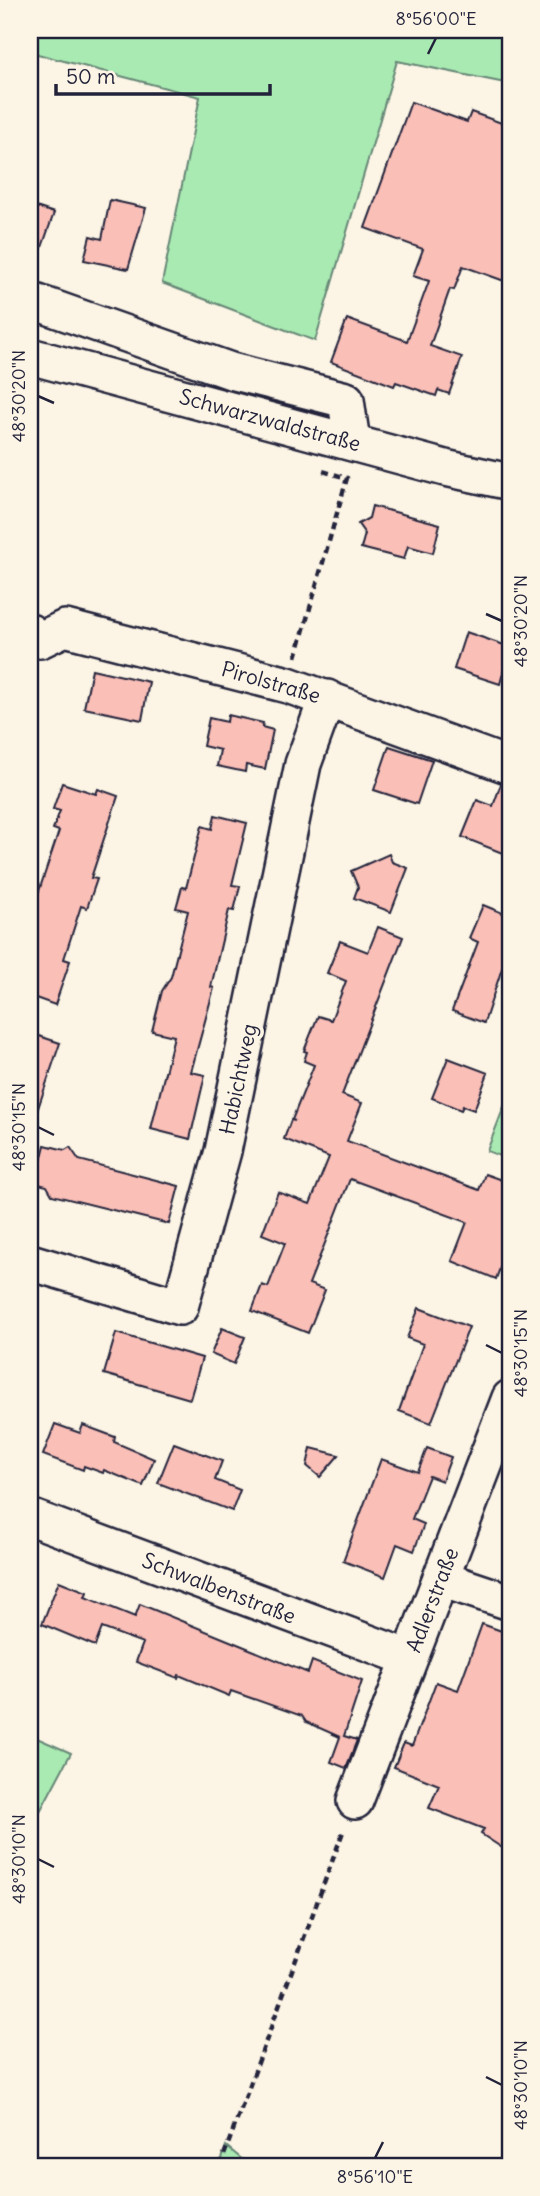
<svg xmlns="http://www.w3.org/2000/svg" width="540" height="2196" font-family="Delius,sans-serif">
	<rect width="100%" height="100%" fill="#fcf5e5"/>
	<filter id="ink" filterUnits="userSpaceOnUse"><feTurbulence type="fractalNoise" baseFrequency=".0143" numOctaves="2"/><feDisplacementMap in="SourceGraphic" scale="14" xChannelSelector="R" yChannelSelector="G"/><feConvolveMatrix kernelMatrix="1 2 1 2 8 2 1 2 1" color-interpolation-filters="sRGB"/></filter>
	<g filter="url(#ink)">
		<g fill="#a9eab2" stroke="#668676" stroke-width="2">
			<path d="M30 30H510V84L397 61 315 341 162 283 200 97 30 52Z"/>
			<path d="M510 1091V1160L487 1151Z"/>
			<path d="M30 1735 71 1753 30 1830Z"/>
			<path d="M226 2146 250 2166H220Z"/>
		</g>
		<g fill="#fabfb7" stroke="#22223b" stroke-width="2">
			<path d="M411 102 467 122 471 112 510 126V283L463 266 454 290 450 289 430 346 462 357 449 394 438 390 436 396 396 382 394 386 331 362 347 319 407 341 429 281 413 276 423 249 365 228Z"/>
			<path d="M110 200 146 208 128 269 84 260 90 236 102 239Z"/>
			<path d="M30 205 54 213 33 273 30 272Z"/>
			<path d="M372 506 440 524 433 553 408 546 404 559 361 548 365 534 358 524 369 518Z"/>
			<path d="M466 632 510 647 500 684 454 669Z"/>
			<path d="M92 669 149 682 142 720 84 708Z"/>
			<path d="M228 715 263 723 262 727 273 730 265 769 246 765 245 772 217 766 220 750 203 746 209 718 227 722Z"/>
			<path d="M389 746 432 760 417 804 374 790Z"/>
			<path d="M62 783 96 794 98 789 118 796 91 878 97 879 87 908 81 906 64 959 70 961 55 1005 30 996V918L59 831 53 829 60 811 53 809Z"/>
			<path d="M501 784 510 786V856L462 837 477 800 493 806Z"/>
			<path d="M215 815 247 823 232 885 240 886 234 911 229 910 211 987 214 988 191 1072 205 1075 190 1139 151 1129 174 1036 152 1031 162 991 171 977 188 911 176 908 182 887 186 888 202 826 212 829Z"/>
			<path d="M389 854 392 862 408 868 391 912 354 898 358 887 351 871Z"/>
			<path d="M483 905 510 916V944L484 1023 452 1011 478 942 469 938Z"/>
			<path d="M378 927 403 937 342 1095 362 1103 347 1141 479 1190 485 1174 510 1183V1240L496 1279 452 1261 467 1222 350 1179 309 1284 325 1290 308 1333 252 1311 262 1285 268 1287 285 1243 262 1234 278 1192 310 1204 329 1157 284 1139 291 1120 295 1121 292 1120 314 1065 304 1061 307 1052 304 1051 318 1016 331 1020 346 981 327 973 340 941 368 952Z"/>
			<path d="M30 1033 60 1043 34 1120H30Z"/>
			<path d="M448 1058 488 1073 474 1110 463 1106 461 1110 432 1098Z"/>
			<path d="M45 1145 65 1150 70 1147 79 1160 179 1186 169 1224 52 1195 47 1186 30 1182V1171L40 1165Z"/>
			<path d="M419 1308 469 1327 431 1423 399 1411 423 1344 407 1338Z"/>
			<path d="M222 1328 245 1337 234 1364 211 1354Z"/>
			<path d="M116 1333 202 1358 190 1399 104 1374Z"/>
			<path d="M55 1424 80 1433 83 1425 115 1437 114 1442 154 1459 143 1486 104 1470 103 1473 84 1466 83 1470 43 1455Z"/>
			<path d="M174 1443 222 1461 215 1480 240 1490 232 1511 158 1483Z"/>
			<path d="M311 1448 339 1455 320 1477 307 1466Z"/>
			<path d="M427 1448 451 1457 442 1481 429 1476 412 1519 424 1524 414 1551 397 1544 385 1577 343 1561 381 1459 418 1472Z"/>
			<path d="M59 1581 87 1592 85 1597 135 1617 140 1604 308 1673 312 1661 362 1681 344 1736 357 1740 346 1768 331 1762 340 1737 306 1722 302 1716 231 1691 229 1696 179 1675 178 1678 136 1662 143 1643 102 1628 95 1646 42 1624Z"/>
			<path d="M482 1624 510 1634V1762L503 1783 510 1788V1853L481 1834 484 1829 429 1808 439 1785 394 1767 404 1743 412 1746 436 1682 458 1690Z"/>
		</g>
		<g fill="none" stroke-linecap="round" stroke-linejoin="round">
			<defs>
				<g id="minor">
					<path d="M30 300 231 371 346 400 352 442"/>
					<path d="M30 356 445 468 510 482"/>
					<path d="M30 632 40 640 65 628 288 685 510 766"/>
					<path d="M30 1262 180 1307 223 1151 303 764 327 698"/>
					<path d="M30 1517 409 1658"/>
					<path d="M441 1579 510 1602"/>
					<path d="M355 1801 510 1398"/>
				</g>
			</defs>
			<use href="#minor" stroke="#22223b" stroke-width="40"/>
			<g stroke="#22223b" stroke-width="4.5" stroke-dasharray="7 5" stroke-linecap="butt">
				<path d="M296 657 347 478 319 470"/>
				<path d="M220 2166 344 1829"/>
			</g>
			<use href="#minor" stroke="#fcf5e5" stroke-width="35"/>
		</g>
	</g>
	<path fill="none" stroke="#22223b" stroke-width="2.5" d="M428 54 436 38M38 396 54 403M486 614 502 621M38 1127 54 1135M486 1345 502 1353M38 1859 54 1867M486 2077 502 2085M375 2158 383 2142"/>
	<g text-anchor="middle" dominant-baseline="central" stroke-width="7" stroke-linejoin="round" paint-order="stroke">
		<g font-size="21" fill="#22223b" stroke="#fcf5e5">
			<text transform="translate(270 420) rotate(15)">Schwarzwaldstraße</text>
			<text transform="translate(271 682) rotate(16)">Pirolstraße</text>
			<text transform="translate(238 1079) rotate(-78)">Habichtweg</text>
			<text transform="translate(219 1588) rotate(21)">Schwalbenstraße</text>
			<text transform="translate(432 1600) rotate(-69)">Adlerstraße</text>
		</g>
	</g>
	<rect width="540" height="2196" fill="none" stroke="#fcf5e5" stroke-width="77"/>
	<path d="M56 84v10h214v-10" fill="none" stroke="#22223b" stroke-width="3.5"/>
	<text x="66" y="84" font-size="21" fill="#22223b" stroke="#fcf5e5" stroke-width="5" paint-order="stroke">50 m</text>
	<rect x="38" y="38" width="464" height="2120" fill="none" stroke="#22223b" stroke-width="2.5"/>
	<g font-size="18" text-anchor="middle" fill="#22223b">
		<text x="436" y="25">8°56'00"E</text>
		<text transform="translate(19 396) rotate(-90)" y="6">48°30'20"N</text>
		<text transform="translate(521 621) rotate(-90)" y="6">48°30'20"N</text>
		<text transform="translate(19 1127) rotate(-90)" y="6">48°30'15"N</text>
		<text transform="translate(521 1353) rotate(-90)" y="6">48°30'15"N</text>
		<text transform="translate(19 1859) rotate(-90)" y="6">48°30'10"N</text>
		<text transform="translate(521 2085) rotate(-90)" y="6">48°30'10"N</text>
		<text x="375" y="2183">8°56'10"E</text>
	</g>
</svg>
